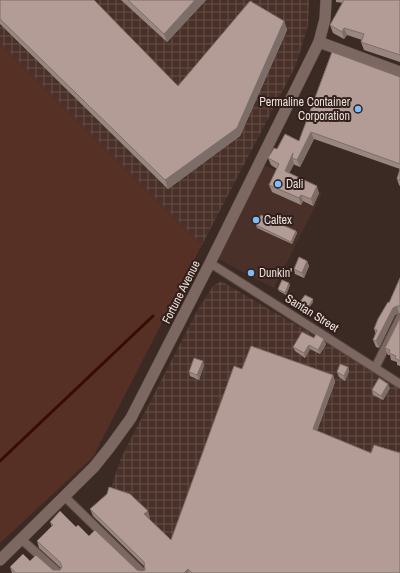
<svg xmlns="http://www.w3.org/2000/svg" width="400" height="573" font-family="'Archivo Narrow',sans-serif">
	<defs>
		<pattern id="industrial-grid" width="8" height="8" patternUnits="userSpaceOnUse"><rect width="8" height="8" fill="#493129"/><path d="M0 4h8M4 0v8" fill="none" stroke="#634e47"/></pattern>
	</defs>
	<rect width="100%" height="100%" fill="#3b2923"/>
	<path fill="#493129" d="M264 165 322 193 274 288 218 259Z"/>
	<g fill="url(#industrial-grid)">
		<path d="M0 0H309L308 26 296 65 202 245 0 43Z"/>
		<path d="M221 281 329 344 400 389V573H185L107 500 121 458 197 311 213 286Z"/>
	</g>
	<path fill="#563024" d="M0 43 202 245 93 457 0 543Z"/>
	<g fill="none" stroke-linecap="round" stroke-linejoin="round">
		<path stroke="#3a0b00" stroke-width="3" d="M0 461 153 316"/>
		<defs>
			<g id="street">
				<path d="M210 263 400 384"/>
				<path d="M375 368 400 318"/>
				<path d="M65 497 143 573"/>
				<path d="M21 539 59 573"/>
			</g>
			<g id="secondary">
				<path d="M319 42 400 72"/>
				<path d="M0 560 94 467 110 447 131 418 210 263 319 42 325 19 326 0"/>
			</g>
		</defs>
		<use href="#street" stroke="#564742" stroke-width="10"/>
		<use href="#secondary" stroke="#564742" stroke-width="12"/>
		<use href="#street" stroke="#7c6861" stroke-width="8"/>
		<use href="#secondary" stroke="#7c6861" stroke-width="11"/>
	</g>
	<g fill="#998680">
		<path d="M0 0 178 86 284 21 287 30 240 136 168 189 0 24Z"/>
		<path d="M121 0H206L167 42Z"/>
		<path d="M336 0H400V62L364 50 361 42 362 40 347 35 344 39 333 33 330 25 343 3 336 2Z"/>
		<path d="M332 52 400 77V186L399 185 397 179 400 169 314 139 300 167 295 165 294 164 289 173 319 193 313 206 303 201 301 205 272 192 269 185 277 169 271 165 268 158 277 149 299 141Z"/>
		<path d="M256 225 296 231 297 233 292 244 257 228Z"/>
		<path d="M307 261 309 266 304 278 295 274 294 269Z"/>
		<path d="M400 278V313L395 315 379 348 376 347 373 340 376 334 374 329 389 303Z"/>
		<path d="M290 285 286 295 279 291 278 289Z"/>
		<path d="M313 299V302L308 309 301 305 300 302Z"/>
		<path d="M400 318V366L397 365V362L391 360 390 355H388L385 348Z"/>
		<path d="M314 338 326 344 320 354 310 349 305 358 295 351 293 347Z"/>
		<path d="M204 365 199 380 190 376 189 372Z"/>
		<path d="M348 367 349 371 345 381 339 377 337 372Z"/>
		<path d="M242 369 333 375 335 382 317 431 400 573H12L10 567 30 561 53 570H60L61 568 39 548 37 541 52 527 50 522 76 527 137 570 142 571 145 570V567L93 516 90 509 150 518 149 519 171 540Z"/>
		<path d="M390 388 383 400 373 395 372 390Z"/>
	</g>
	<g fill="#7d6d68">
		<path d="M195 0H206L167 42 164 34Z"/>
		<path d="M284 21 287 30 240 136 168 189 165 180Z"/>
		<path d="M344 28 347 35 344 39 342 32Z"/>
		<path d="M311 132 314 139 300 167 297 160Z"/>
		<path d="M293 153 292 158 294 164 287 178 285 171Z"/>
		<path d="M317 186 319 193 313 206 311 199Z"/>
		<path d="M301 195 303 201 301 205 299 198Z"/>
		<path d="M296 231 297 233 292 244 291 242Z"/>
		<path d="M307 261 309 266 304 278 302 273Z"/>
		<path d="M289 283 290 285 286 295 285 293Z"/>
		<path d="M313 299V302L308 309V307Z"/>
		<path d="M397 306 399 313 395 315 379 348 376 341 393 308Z"/>
		<path d="M324 339 326 344 320 354 318 350Z"/>
		<path d="M309 345 310 349 305 358 304 353Z"/>
		<path d="M203 361 204 365 199 380 197 375Z"/>
		<path d="M348 367 349 371 345 381 344 376Z"/>
		<path d="M333 375 335 382 315 436 313 429Z"/>
		<path d="M388 384 390 388 383 400 381 396Z"/>
		<path d="M148 511 150 518 147 521 144 514Z"/>
		<path d="M188 569 189 573H184Z"/>
	</g>
	<g fill="#b29c95" stroke="#7d6d68">
		<path d="M0 0H94L178 86 250 1 284 21 237 128 165 180 0 19Z"/>
		<path d="M128 0H195L164 34Z"/>
		<path d="M344 0H400V55L361 42 364 34 344 28 342 32 330 25Z"/>
		<path d="M332 52 400 77V164L311 132 297 160 292 158 293 153 285 171 317 186 311 199 301 195 299 198 269 185 279 164 268 158 274 148 277 149 285 134 299 141Z"/>
		<path d="M400 169V180L397 179Z"/>
		<path d="M261 215 296 231 291 242 256 225Z"/>
		<path d="M299 257 307 261 302 273 294 269Z"/>
		<path d="M400 278V306H397L393 308 376 341 373 340 377 330 374 329 378 319 388 302 389 303Z"/>
		<path d="M282 280 289 283 285 293 278 289Z"/>
		<path d="M305 295 313 299 308 307 300 302Z"/>
		<path d="M400 318V361L395 358 396 356 389 353 390 350 385 348Z"/>
		<path d="M302 332 314 338 316 334 324 339 318 350 309 345 304 353 293 347Z"/>
		<path d="M251 346 333 375 313 429 371 453 374 445 400 453V573H192L188 569 184 573H16L10 567 23 554 30 561 36 555 53 570H60L62 567 60 562 37 541 53 525 50 522 60 511 76 527 78 525 89 536 95 530 137 570 142 571 145 570 144 562 90 509 107 494 109 487 130 494 148 511 144 514 171 540 234 366 242 369Z"/>
		<path d="M194 358 203 361 197 375 189 372Z"/>
		<path d="M340 364 348 367 344 376 337 372Z"/>
		<path d="M379 378 388 384 381 396 372 390Z"/>
	</g>
	<g fill="#7ebdf9" stroke="#301f1a" stroke-width="1.5">
		<circle cx="358" cy="109" r="4"/>
		<circle cx="278" cy="184" r="4"/>
		<circle cx="256" cy="220" r="4"/>
		<circle cx="251" cy="273" r="4"/>
	</g>
	<g text-anchor="middle" dominant-baseline="central" stroke-width="4" stroke-linejoin="round" paint-order="stroke">
		<g font-size="12" fill="#ebdfdb" stroke="#301f1a" text-anchor="start">
			<text x="350" y="102" text-anchor="end">Permaline Container<tspan x="350" dy="14">Corporation</tspan></text>
			<text x="286" y="184">Dali</text>
			<text x="264" y="220">Caltex</text>
			<text x="259" y="273">Dunkin'</text>
		</g>
		<g font-size="12" fill="#ebdfdb" stroke="#301f1a">
			<text transform="translate(181 292) rotate(-63)">Fortune Avenue</text>
			<text transform="translate(312 313) rotate(32)">Santan Street</text>
		</g>
	</g>
</svg>
